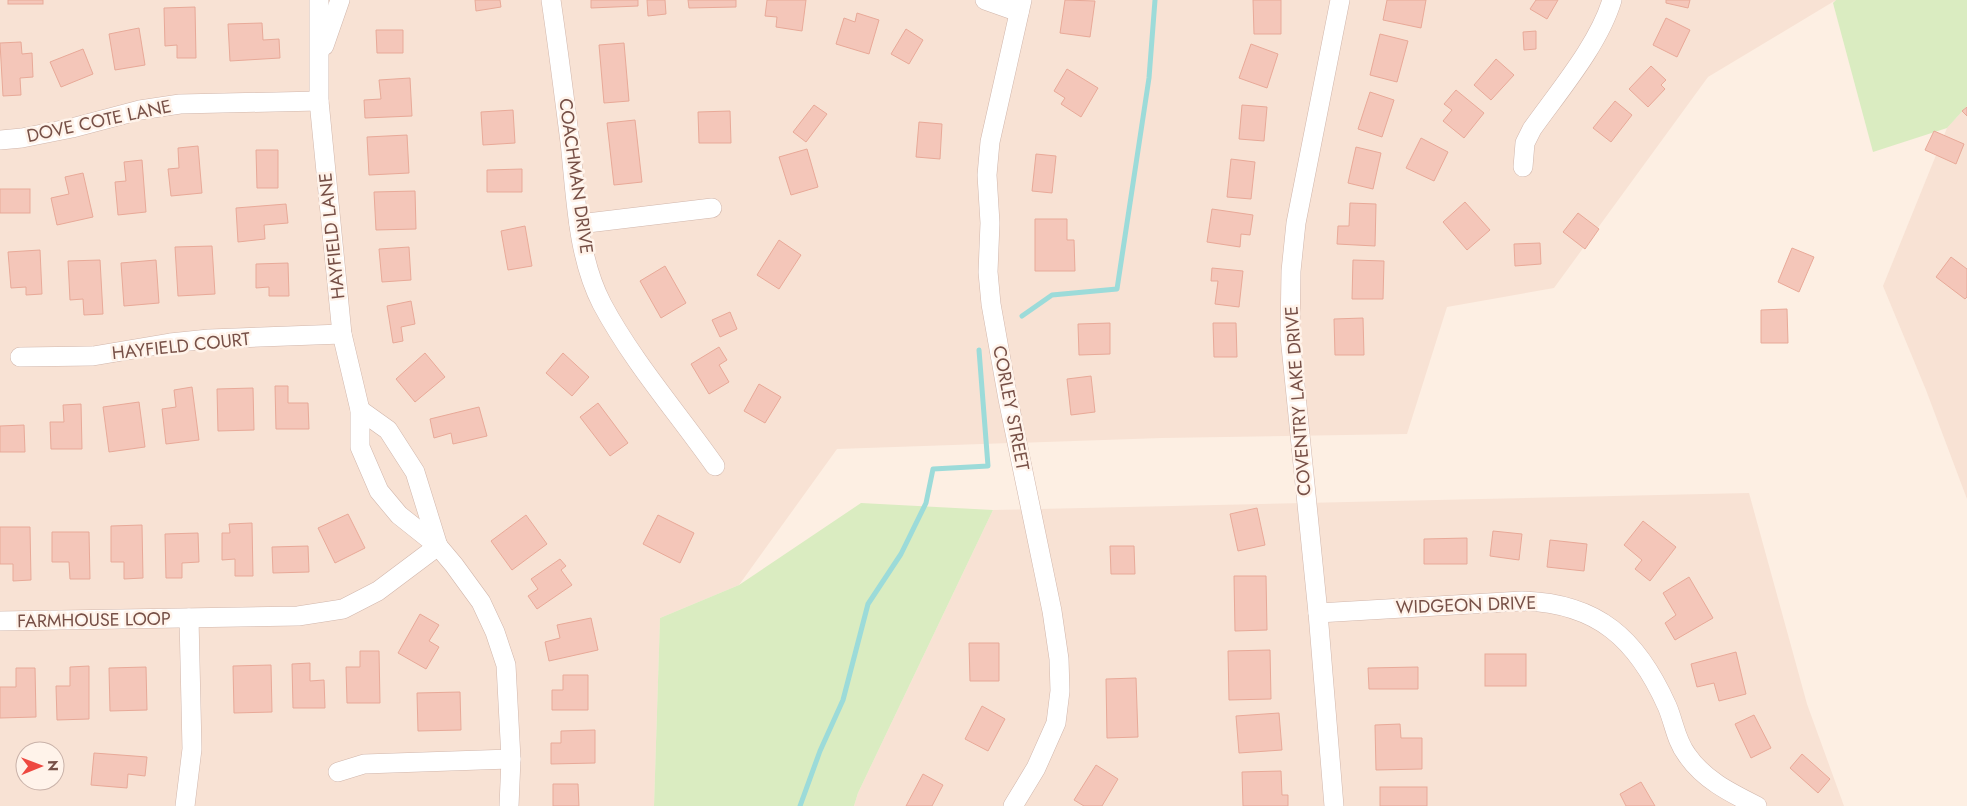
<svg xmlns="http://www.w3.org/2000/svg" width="1967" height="806" font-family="Jost,sans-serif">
	<rect width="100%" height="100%" fill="#fdefe3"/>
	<g fill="#f8e2d4" fill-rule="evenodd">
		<path d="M0 0H1836L1708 77 1554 288 1447 307 1407 434 1162 438 837 449 739 585 660 618 654 806H0ZM25 751H55V781H25Z"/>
		<path d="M1967 106V499L1926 390 1883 286 1947 128Z"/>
		<path d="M1749 493 1807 704 1844 806H854L858 793 993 510Z"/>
	</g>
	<g fill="#daecc1">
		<path d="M1836 0H1967V106L1947 128 1873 152 1833 3Z"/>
		<path d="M861 503 993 510 858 793 854 806H654L660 618 739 585Z"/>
	</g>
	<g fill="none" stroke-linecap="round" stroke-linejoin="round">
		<g stroke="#9cdbd9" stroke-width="5">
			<path d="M1022 316 1052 295 1117 289 1149 78 1155 0"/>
			<path d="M800 806 820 751 843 700 868 604 901 554 926 503 933 469 988 466 979 350"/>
		</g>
	</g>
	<g fill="#f4c6b9" stroke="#e8a998">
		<rect x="8" y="0" width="35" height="4"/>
		<path d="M475 0H500L501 7 476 11Z"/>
		<path d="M591 0H638V6L591 8Z"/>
		<path d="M647 0H665L666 14 648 16Z"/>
		<path d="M688 0H736V7L689 8Z"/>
		<path d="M767 0H806L802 31 776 27 777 17 765 16Z"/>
		<path d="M1065 0 1095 1 1090 37 1060 33Z"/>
		<path d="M1253 0H1281V34H1254Z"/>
		<path d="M1387 0H1426L1421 28 1383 20Z"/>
		<path d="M1536 0H1558L1547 19 1530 9Z"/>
		<path d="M1666 0H1690L1688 8 1666 3Z"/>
		<path d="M195 7 196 58H177V45L165 46 164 8Z"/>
		<path d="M857 13 879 20 869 54 836 44 844 18 855 22Z"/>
		<path d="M1666 18 1690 30 1677 57 1653 45Z"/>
		<path d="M262 23 263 40 279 39 280 58 230 61 228 24Z"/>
		<path d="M139 28 145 65 115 70 109 34Z"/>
		<path d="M906 29 923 40 909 64 891 54Z"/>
		<path d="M376 30H403V53H377Z"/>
		<path d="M1536 31V49L1524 50 1523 32Z"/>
		<path d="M1380 34 1408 41 1397 82 1370 75Z"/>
		<path d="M21 42 22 54 32 53 33 77 20 78 21 95 3 96 0 43Z"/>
		<path d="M624 43 629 101 604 103 599 45Z"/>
		<path d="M1251 44 1278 54 1267 88 1239 78Z"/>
		<path d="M83 49 93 74 61 87 50 62Z"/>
		<path d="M1496 59 1514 75 1491 100 1474 85Z"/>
		<path d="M1651 66 1666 80 1661 85 1665 89 1648 107 1629 89Z"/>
		<path d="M1067 69 1098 88 1081 117 1061 104 1065 98 1054 91Z"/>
		<path d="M410 78 412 116 365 118 364 100 381 99 379 80Z"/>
		<path d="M1456 90 1484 113 1464 138 1443 121 1452 110 1444 104Z"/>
		<path d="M1370 92 1394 100 1382 137 1358 129Z"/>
		<path d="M1615 101 1632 115 1611 142 1593 128Z"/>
		<path d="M814 105 827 114 806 142 793 132Z"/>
		<path d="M1242 105 1267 107 1264 141 1239 139Z"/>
		<path d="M1967 107V116L1962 111Z"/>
		<path d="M513 110 515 143 483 145 481 112Z"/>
		<path d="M730 111 731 143H699L698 112Z"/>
		<path d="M635 120 642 182 614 185 607 123Z"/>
		<path d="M919 122 942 124 940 159 916 157Z"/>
		<path d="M1934 131 1964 144 1956 164 1925 150Z"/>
		<path d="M407 135 409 173 369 175 367 137Z"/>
		<path d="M1421 138 1448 152 1434 181 1406 168Z"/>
		<path d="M198 146 202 193 171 196 168 169 179 168 178 148Z"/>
		<path d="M1356 147 1381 153 1373 189 1348 183Z"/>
		<path d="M807 149 818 187 791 195 779 157Z"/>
		<path d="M256 150H278V188H257Z"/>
		<path d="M1036 154 1056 156 1052 193 1032 191Z"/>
		<path d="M1231 159 1255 162 1251 199 1227 197Z"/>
		<path d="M142 160 146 212 118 215 115 182 126 181 124 162Z"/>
		<path d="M522 169V192H487V170Z"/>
		<path d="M83 173 93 217 57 225 51 198 69 194 65 177Z"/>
		<rect x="0" y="189" width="30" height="24"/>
		<path d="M415 191 416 229 376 230 374 192Z"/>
		<path d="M1465 202 1490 230 1467 250 1443 222Z"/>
		<path d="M1350 203 1376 204 1375 246 1337 244 1338 226H1349Z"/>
		<path d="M286 204 288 223 264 225 265 239 238 242 236 208Z"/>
		<path d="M1212 209 1253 215 1250 235 1241 234 1240 247 1207 242Z"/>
		<path d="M1578 213 1599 229 1585 249 1563 232Z"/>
		<path d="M1035 219H1067V240H1074L1075 271H1035Z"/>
		<path d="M525 226 532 266 508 270 501 231Z"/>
		<path d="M779 240 801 255 779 289 757 275Z"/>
		<path d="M1540 243 1541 264 1515 266 1514 244Z"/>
		<path d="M212 246 215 294 178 296 175 247Z"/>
		<path d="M409 247 411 280 382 282 379 249Z"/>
		<path d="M1792 248 1814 257 1799 292 1778 282Z"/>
		<path d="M40 250 42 294 26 295V287L11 288 8 252Z"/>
		<path d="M1951 257 1967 269V297L1965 299 1936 277Z"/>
		<path d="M100 260 103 314 84 315 83 299 70 300 68 261Z"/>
		<path d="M156 260 159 303 124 306 121 263Z"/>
		<path d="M1353 260 1384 261 1383 299H1352Z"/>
		<path d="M288 263 289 296H269V287L256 288V264Z"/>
		<path d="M665 266 686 303 661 318 640 281Z"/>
		<path d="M1212 268 1243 271 1239 307 1215 304 1218 281H1211Z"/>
		<path d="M411 301 415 324 401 327 403 341 393 343 387 306Z"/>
		<path d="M1787 309 1788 343H1761V310Z"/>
		<path d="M730 312 737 329 720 337 712 320Z"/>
		<path d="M1363 318 1364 355H1335L1334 319Z"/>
		<path d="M1110 323V354L1079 355 1078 324Z"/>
		<path d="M1213 323H1236L1237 357H1214Z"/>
		<path d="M719 347 727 360 719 365 729 382 709 394 691 364Z"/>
		<path d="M425 353 445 377 415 402 396 379Z"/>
		<path d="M563 353 589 377 572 396 546 373Z"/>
		<path d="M1091 376 1095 412 1071 415 1067 379Z"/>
		<path d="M759 384 781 397 765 423 744 411Z"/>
		<path d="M275 386H288V403H308L309 429H276Z"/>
		<path d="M192 387 199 440 166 444 162 409 176 407 174 390Z"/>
		<path d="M253 388 254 430 218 431 217 389Z"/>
		<path d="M139 402 145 447 109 452 103 407Z"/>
		<path d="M598 403 628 443 610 456 580 417Z"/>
		<path d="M81 404 82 449H51L50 422H64L63 405Z"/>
		<path d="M479 407 487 436 453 444 451 433 434 438 430 419Z"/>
		<path d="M24 425 25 452H0V426Z"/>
		<path d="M1257 508 1265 545 1238 551 1230 514Z"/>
		<path d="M348 514 365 548 335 563 318 528Z"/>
		<path d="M526 515 547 544 512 570 491 541Z"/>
		<path d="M658 515 694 533 680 563 643 544Z"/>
		<path d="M1643 521 1676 547 1650 581 1635 569 1642 560 1624 545Z"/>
		<path d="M252 523 253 576H235V559L222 560V533H230L229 524Z"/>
		<path d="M142 525 143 578 124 579V562H111V526Z"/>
		<path d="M0 527H30L31 580 13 581V564H0Z"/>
		<path d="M1493 531 1522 534 1519 560 1490 556Z"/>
		<path d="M52 532H89L90 579H70L69 562H52Z"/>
		<path d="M198 533 199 562 182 563V578H166L165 534Z"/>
		<path d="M1467 538V564H1424V539Z"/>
		<path d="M1550 540 1587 544 1584 571 1547 567Z"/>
		<path d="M308 546 309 572 273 573 272 547Z"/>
		<path d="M1110 546H1134L1135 574H1111Z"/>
		<path d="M560 559 566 566 561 570 572 585 537 609 528 596 538 589 531 579Z"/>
		<path d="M1234 576H1266L1267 630 1235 631Z"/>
		<path d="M1689 577 1713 618 1675 640 1665 623 1676 615 1663 593Z"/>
		<path d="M420 614 439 625 429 641 439 647 426 669 398 653Z"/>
		<path d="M591 618 598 650 549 661 545 642 560 638 557 625Z"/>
		<path d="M969 643H999V681H970Z"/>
		<path d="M1270 650 1271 699 1229 700 1228 651Z"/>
		<path d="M360 651H379L380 703H347L346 667H360Z"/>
		<path d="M1736 652 1746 694 1719 701 1714 683 1697 687 1691 664Z"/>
		<rect x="1485" y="654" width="41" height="32"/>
		<path d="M310 663V681L324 680 325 708H293L292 664Z"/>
		<path d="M271 665 272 712 234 713 233 666Z"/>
		<path d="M89 666V719L57 720 56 686H70V667Z"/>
		<path d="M146 667 147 710 110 711 109 668Z"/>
		<path d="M1418 667V689H1369L1368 668Z"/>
		<path d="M16 668H35L36 717 0 718V687H16Z"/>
		<path d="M563 675H588V710H552V690H563Z"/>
		<path d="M1136 678 1138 737 1107 738 1106 679Z"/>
		<path d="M460 692 461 730 418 731 417 693Z"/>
		<path d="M982 706 1005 719 988 751 965 739Z"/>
		<path d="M1279 713 1282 750 1239 753 1236 716Z"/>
		<path d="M1754 715 1771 748 1751 758 1735 724Z"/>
		<path d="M1400 724 1401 738H1422V769L1376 770 1375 725Z"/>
		<path d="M595 730V763L551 764V743H561V731Z"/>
		<path d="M94 753 147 757 145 776 128 774 127 788 91 785Z"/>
		<path d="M1802 754 1830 779 1818 793 1790 768Z"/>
		<path d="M1096 765 1118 779 1102 806H1084L1074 800Z"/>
		<path d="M1281 771 1282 795H1288V806H1243L1242 772Z"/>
		<path d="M923 774 943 785 932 806H906Z"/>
		<path d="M1641 782 1655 806H1626L1620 794Z"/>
		<path d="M553 784H578L579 806H553Z"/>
		<rect x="1380" y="787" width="47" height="19"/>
	</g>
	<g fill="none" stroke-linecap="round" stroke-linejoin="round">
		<defs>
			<g id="minor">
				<path d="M319 0V101L342 334 360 410V447L379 491 399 515 438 546 454 565 481 602 495 632 506 665 511 759 509 806"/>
				<path d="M551 0C558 47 564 95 570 142 576 196 577 256 602 304 633 362 677 412 715 466"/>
				<path d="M985 0 1019 12"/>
				<path d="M324 46 340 0"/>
				<path d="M0 140 22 138 72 128 140 110 180 104 319 101"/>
				<path d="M1523 167 1525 143 1532 129C1559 91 1599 44 1612 0"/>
				<path d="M579 224 712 208"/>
				<path d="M20 357 93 356 170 343 209 339 342 334"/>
				<path d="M360 410 388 430 415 472 438 546"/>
				<path d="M1318 613 1522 601C1598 603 1637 639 1667 706 1674 722 1676 741 1687 755 1704 780 1731 793 1757 806"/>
				<path d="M0 621 298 616 343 609 378 591 438 546"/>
				<path d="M338 772 364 764 511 759"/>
				<path d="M185 806 192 749 189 618"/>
				<path d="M1013 806 1036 768 1056 723 1060 691 1059 659 1052 611 1008 399 991 304 988 272 990 223 987 175 990 142 1022 0"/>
				<path d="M1334 806 1318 613 1290 336 1291 271 1296 223 1340 0"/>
			</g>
		</defs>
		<use href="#minor" stroke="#d1b6ab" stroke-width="20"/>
		<use href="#minor" stroke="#fff" stroke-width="19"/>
	</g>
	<g text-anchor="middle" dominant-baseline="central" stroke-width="5" stroke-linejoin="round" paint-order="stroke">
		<g font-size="18" fill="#775047" stroke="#fff3ea">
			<text transform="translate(99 121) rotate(-12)">DOVE COTE LANE</text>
			<text transform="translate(576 176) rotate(82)">COACHMAN DRIVE</text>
			<text transform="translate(332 236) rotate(-96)">HAYFIELD LANE</text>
			<text transform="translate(181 346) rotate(-6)">HAYFIELD COURT</text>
			<text transform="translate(1298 401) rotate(-94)">COVENTRY LAKE DRIVE</text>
			<text transform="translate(1011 408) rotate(79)">CORLEY STREET</text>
			<text transform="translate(1466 605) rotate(-2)">WIDGEON DRIVE</text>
			<text transform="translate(94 620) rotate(-1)">FARMHOUSE LOOP</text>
		</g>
	</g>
	<g transform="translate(40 766) rotate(89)"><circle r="24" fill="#fff3ea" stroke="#c9b2a9"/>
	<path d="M0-4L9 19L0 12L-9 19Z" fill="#ee4941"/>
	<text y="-8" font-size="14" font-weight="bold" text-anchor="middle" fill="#775047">N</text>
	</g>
</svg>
